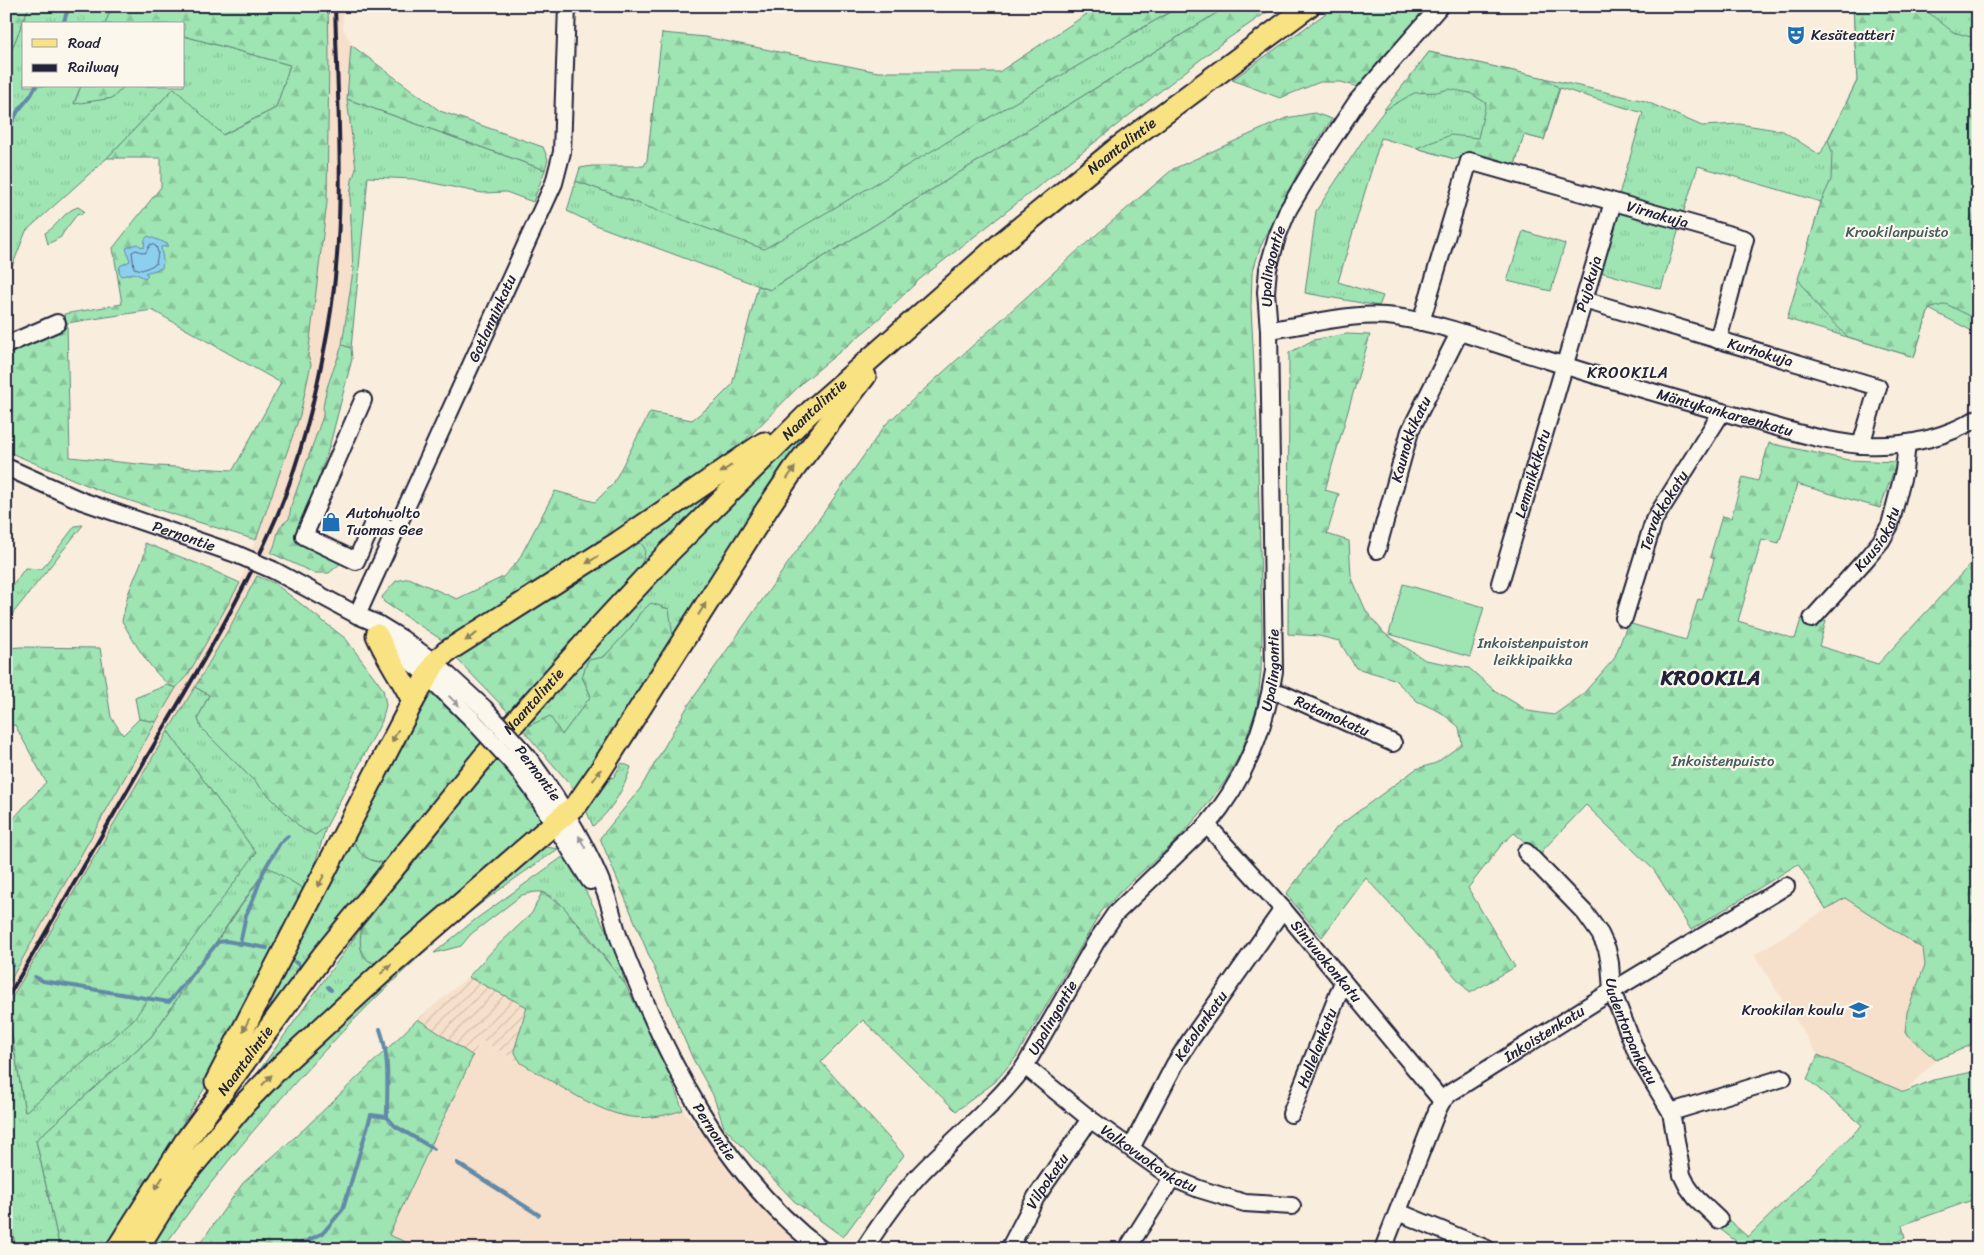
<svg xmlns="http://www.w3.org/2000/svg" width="1984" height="1255" font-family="Sriracha,sans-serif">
	<defs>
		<pattern id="industrial-furrows" width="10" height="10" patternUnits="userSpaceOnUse" patternTransform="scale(1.25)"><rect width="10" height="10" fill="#f7e0cb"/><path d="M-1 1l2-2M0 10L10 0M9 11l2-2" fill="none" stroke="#d3c0af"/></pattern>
		<pattern id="grass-tufts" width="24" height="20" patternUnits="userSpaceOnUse" patternTransform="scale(1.25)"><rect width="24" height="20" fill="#9ee5b3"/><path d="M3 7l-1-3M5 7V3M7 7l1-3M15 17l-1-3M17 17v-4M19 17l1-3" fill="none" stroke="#88c49b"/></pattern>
		<pattern id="forest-firs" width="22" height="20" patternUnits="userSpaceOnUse" patternTransform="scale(1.25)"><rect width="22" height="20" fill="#9ee5b3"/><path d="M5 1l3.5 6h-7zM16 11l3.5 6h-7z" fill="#88c49b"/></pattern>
	</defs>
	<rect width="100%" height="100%" fill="#f9eddd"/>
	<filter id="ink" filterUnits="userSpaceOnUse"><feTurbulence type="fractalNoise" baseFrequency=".02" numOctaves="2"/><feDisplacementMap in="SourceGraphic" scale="10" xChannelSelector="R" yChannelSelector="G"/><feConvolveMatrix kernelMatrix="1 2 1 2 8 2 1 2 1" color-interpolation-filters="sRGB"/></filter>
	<g filter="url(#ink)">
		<g fill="#f7e0cb">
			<path d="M328 6H343V28L351 45 347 98 356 169 352 180 350 197 353 271 344 338 336 368 330 377 323 406V416L291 506 289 519 282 524 278 530 273 549 231 625 6 1008V988L156 722 176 688 189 673 240 583 300 415 311 364 308 356 327 202 329 55Z"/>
			<path d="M1911 855 1936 1060 1904 1092 1818 1055 1754 955Z"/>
			<path d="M481 1040 596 1106 626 1116 645 1118 668 1115 683 1110 718 1153 805 1249H422L389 1236Z"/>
		</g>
		<path fill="url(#industrial-furrows)" d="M468 977 527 1007 514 1051 521 1063 481 1040 473 1056 418 1019Z"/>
		<g fill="url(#grass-tufts)" stroke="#608477">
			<path d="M29 6H112L105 24H24V86H81L74 103 113 98 124 86H184V36L290 65 276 108 222 135 174 88 107 158 26 231 6 282V64Z"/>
			<path d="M1180 6H1228L770 290 598 226 567 211 576 181 764 248Z"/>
			<path d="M1853 6H1978V334L1929 309 1914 357 1787 319 1821 202 1698 166 1682 217 1618 198 1643 113 1560 88 1544 140 1524 135 1514 168 1465 157 1455 159 1381 138 1338 282 1383 296 1379 306 1305 293 1316 211 1371 128 1429 52 1645 101 1702 126 1739 124 1783 131 1820 155 1857 81Z"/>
			<path d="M347 99 545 170 533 202 506 192 482 193 413 179 368 177 351 348 342 345 353 271 350 197 352 180 356 169Z"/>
			<path d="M78 207 84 211 81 215 78 213 63 233 61 237 48 244 45 233C58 226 64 211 78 207Z"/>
			<path d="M1616 207 1680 225 1661 289 1597 271Z"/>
			<path d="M1523 231 1565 244 1551 291 1507 281Z"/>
			<path d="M813 420 821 427 671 645 640 613C626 638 603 657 582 677L591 696 562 735 522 729 632 606Z"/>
			<path d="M730 478 617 593 634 574 644 558 636 543Z"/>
			<path d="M83 525 6 622V595L25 568 42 569 75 526Z"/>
			<path d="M167 685 176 688 156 722 139 719 135 698Z"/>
			<path d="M195 687 209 695 198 718 315 835 326 827 307 891 267 867 151 1037 36 1140 60 1249H16L6 1200 7 1006 25 1112 256 853 168 731Z"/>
			<path d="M622 763 631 767C623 791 612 810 593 826L585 808 609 777 613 778Z"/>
			<path d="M350 834 373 861 386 863 236 1065Z"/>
			<path d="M546 847 558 849C526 871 493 893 463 918 376 992 298 1075 226 1164 204 1191 183 1220 162 1249H148L210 1159 291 1065 541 848Z"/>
			<path d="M564 856 576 873 616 949 625 984 587 934 556 899 542 892H535L522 895 471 934 461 946 434 953 476 919Z"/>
			<path d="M362 927C358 946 360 965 384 964L246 1089Z"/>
		</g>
		<g fill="url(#forest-firs)" stroke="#608477" fill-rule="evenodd">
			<path d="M6 6H29L6 64Z"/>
			<path d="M112 6H328L329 55 327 202 308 356 311 364 300 415 256 540 108 494 6 451V350L67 324 64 314 122 304 113 248 161 187V158H107L174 88 223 135 276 108 290 65 184 36V24H105ZM152 310 281 383 233 470 157 466 70 457 67 323Z"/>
			<path d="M1099 6H1180L764 249 576 181 580 168 592 166H644L647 160 662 33 705 37 878 72H999Z"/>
			<path d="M1228 6H1276L1223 42 920 279 870 327 803 382 721 465 445 642 384 602 382 597 396 581 409 578 457 599 503 577 518 561 555 491 595 502 613 484 650 412 692 420 714 403 732 385 758 286 770 290Z"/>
			<path d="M1336 6H1431L1378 62 1358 87 1341 82H1320L1280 98 1232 80Z"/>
			<path d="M1853 6H1920L1953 32 1978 39V320L1946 304 1929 309 1914 357 1848 337 1821 311 1798 279 1821 202 1831 180 1832 152 1828 140 1857 81Z"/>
			<path d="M351 45 440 111 543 147 548 159 545 170 347 99Z"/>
			<path d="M1429 52 1545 78 1559 88 1544 140 1524 135 1514 168 1465 157 1455 159 1416 148 1451 135 1478 138 1486 103 1470 93 1449 89 1437 92 1414 93 1383 111Z"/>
			<path d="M81 86H124L113 98 74 104Z"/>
			<path d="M1314 113 1332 119 1306 158 1280 206 1260 248 1252 274 1251 307 1257 425 1262 630 1261 671 1257 707 1242 750 1226 780 1199 815 1174 843 1128 884 1101 912 1016 1057 995 1082 956 1111 863 1020 821 1062 904 1155 843 1237 794 1201 724 1127 713 1095 693 1059 677 1023 600 838 640 789 689 704 886 424 1074 254 1173 169 1286 118Z"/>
			<path d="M1347 334 1370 335 1325 490 1339 494 1327 534 1349 541 1351 576 1366 611 1384 633 1425 660 1469 668 1494 690 1528 711 1554 715 1582 695 1614 659 1628 623 1686 640 1698 599 1702 600 1714 559 1710 557 1722 516 1731 518 1743 477 1758 481 1769 443 1848 460 1897 462 1880 508 1797 484 1779 543 1762 539 1738 621 1795 639 1801 619 1826 621 1819 646 1878 664 1978 556V1040L1969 1046 1936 1060 1905 1033 1907 1012 1925 965 1923 949 1845 898 1826 909 1798 864 1691 930 1654 870 1586 805 1542 851V856L1514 833 1502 844 1468 888 1515 967 1470 993 1366 878 1322 937 1286 894 1337 827 1416 769 1436 763 1462 744 1459 727 1442 713 1417 701 1394 679 1356 668 1339 641 1319 636 1288 634 1289 353 1313 340Z"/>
			<path d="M342 345 351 348 352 359 330 444 299 539 341 563 329 573H314L271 553C280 537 273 530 289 519L291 506 323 416C322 391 335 369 342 345Z"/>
			<path d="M145 543 201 565 240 583 189 673 176 688C157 682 132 639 122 621L128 594 145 553Z"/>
			<path d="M636 543H641L645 549 644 558 640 566 509 713 455 657Z"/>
			<path d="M257 576 274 583 346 639 383 689 386 705 382 721 326 827 315 835 301 828 201 728 198 718 209 695 195 687 231 625Z"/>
			<path d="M651 603 669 609 673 637 576 791 522 729 550 716 562 735 591 696 582 677 588 660 604 657 632 626 640 613Z"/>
			<path d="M21 647 100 648 111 717 123 735 139 719 156 722 6 988V827L46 782 15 725 6 726V648Z"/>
			<path d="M434 690 485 741 386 863C363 860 359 855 351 834L428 692Z"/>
			<path d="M168 731 256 853 133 1020 25 1112 7 1006Z"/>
			<path d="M500 756 541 814 540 819 465 892 384 964C360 965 358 946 362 927Z"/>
			<path d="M268 867 307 891 203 1091 104 1249H60L36 1140 151 1037Z"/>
			<path d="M542 892 563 906 625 984 665 1064 683 1110C665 1116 644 1120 625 1116 592 1109 551 1080 521 1063L514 1051 527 1007 468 977 495 948 532 913Z"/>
			<path d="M418 1019 473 1056 389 1235 422 1249H196L243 1183 304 1129Z"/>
			<path d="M1818 1055 1904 1092 1933 1080 1978 1071V1198L1902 1225 1905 1238 1878 1249H1737L1741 1245 1716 1226 1724 1216 1748 1237 1862 1125 1807 1079Z"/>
			<path d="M6 1200 16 1249H6Z"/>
		</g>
		<path fill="#9ee5b3" stroke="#608477" d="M1403 584 1484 607 1470 657 1389 634Z"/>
		<path fill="#8dcfef" stroke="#628aa7" d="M148 236 168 244V246L161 247 163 260 162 268 145 273 148 275 145 278 134 273 122 276 119 272 120 266 130 261 126 248 137 244 144 248 145 239Z"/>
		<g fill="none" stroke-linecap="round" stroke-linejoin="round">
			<path stroke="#4d6783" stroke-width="1" d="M151 244 156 246 158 252 156 264 142 270 134 268 132 252 136 250 145 253Z"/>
			<g stroke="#628aa7" stroke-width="4">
				<path d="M63 24 69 6"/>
				<path d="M6 133 18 111 31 95 36 86"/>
				<path d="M240 944 246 915 254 897 264 870 280 843 288 836"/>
				<path d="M6 961 13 965"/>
				<path d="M295 962 299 965"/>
				<path d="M35 977 43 981 169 1002 218 942 226 941 267 948"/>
				<path d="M328 987 331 990"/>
				<path d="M387 1117 395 1126 434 1149"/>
				<path d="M457 1163 539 1215"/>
				<path d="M290 1249 323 1233 343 1209 371 1115 387 1117C387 1087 390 1057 380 1029"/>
			</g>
			<defs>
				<g id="minor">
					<path id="s1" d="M1584 300 1878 387 1861 445"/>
					<path id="s2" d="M1421 322 1469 161 1745 239 1718 340"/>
					<path id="s3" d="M1269 330C1311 325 1352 311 1396 317 1445 324 1494 344 1541 358 1608 380 1676 399 1744 418 1782 428 1822 442 1862 445 1902 447 1943 439 1978 418"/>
					<path d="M6 345 57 323"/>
					<path d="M363 400 304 536 356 561 374 521 395 531"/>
					<path id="s4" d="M6 467 82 501 236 554"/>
					<path id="s5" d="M1377 550 1410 431 1459 333"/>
					<path d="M273 570 357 615 378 624 401 638 435 663 484 708"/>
					<path id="s6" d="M1500 583 1613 202"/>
					<path id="s7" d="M357 615 554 183 562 152 567 6"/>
					<path id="s8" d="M1624 618 1654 520 1722 412"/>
					<path id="s9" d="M1812 619 1867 558 1881 541 1890 525 1904 471 1907 443"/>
					<path d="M378 636 427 675 472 719"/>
					<path id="s10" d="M1271 691 1283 694 1393 743"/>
					<path id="s11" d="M527 756C559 799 587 844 606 894 611 908 614 923 619 938 664 1054 719 1171 821 1249"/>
					<path d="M516 767 533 790 590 881"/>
					<path id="s12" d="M1207 825 1283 909 1442 1101"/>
					<path id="s13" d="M1526 852 1585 913 1600 934 1607 949 1610 963 1612 991 1639 1059 1671 1112 1682 1175 1688 1187 1696 1198 1719 1220"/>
					<path id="s14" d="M1025 1066 1090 1119 1172 1178 1199 1189 1245 1203 1292 1206"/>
					<path d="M1671 1112 1783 1078"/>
					<path id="s15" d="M1291 1114 1343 982"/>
					<path id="s16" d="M1131 1148 1175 1064 1191 1039 1283 909"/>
					<path d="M1398 1212 1487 1249"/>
					<path d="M1129 1246 1172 1178"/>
					<path id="s17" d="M864 1249C881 1223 898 1198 919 1175 954 1138 994 1107 1025 1066L1096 942 1115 914 1207 825C1244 782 1266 727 1274 671L1269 330 1266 292 1268 269 1277 237 1288 210 1313 168 1358 100 1440 6"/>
					<path id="s18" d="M1009 1249 1036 1197 1090 1119"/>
					<path id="s19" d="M1383 1249 1437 1111 1442 1101 1450 1093 1612 991 1786 886"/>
				</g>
				<g id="major">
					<path d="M377 635C387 658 402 678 413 701"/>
					<path d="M216 1082 413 701 435 663 446 652 619 542 764 443"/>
					<path d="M178 1183 246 1102 284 1063 387 968 578 803 600 771 767 509 794 469 865 376"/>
					<path id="s20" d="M117 1249 185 1142 324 954 483 758 593 634 668 553 810 412 1004 241 1115 150 1309 6"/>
					<path d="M137 1249 185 1172"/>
				</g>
			</defs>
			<use href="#minor" stroke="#22223b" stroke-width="20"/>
			<use href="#major" stroke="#22223b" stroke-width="25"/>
			<use href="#minor" stroke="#fbf7ec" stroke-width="16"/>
			<use href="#major" stroke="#f8e281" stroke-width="21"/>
			<path stroke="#22223b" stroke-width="4" d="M6 1000C53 921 98 841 144 762 191 682 240 602 277 516 302 456 317 392 328 329 347 223 338 113 335 6"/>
			<defs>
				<g id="minor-bridge">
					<path d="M236 554 273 570"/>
					<path d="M484 708 527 756"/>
					<path d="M472 719 516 767"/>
				</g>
			</defs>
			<use href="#minor-bridge" stroke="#22223b" stroke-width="20" stroke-linecap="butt"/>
			<use href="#minor-bridge" stroke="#fbf7ec" stroke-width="16"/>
		</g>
		<defs><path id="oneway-solid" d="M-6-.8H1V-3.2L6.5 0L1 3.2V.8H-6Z" transform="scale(1.25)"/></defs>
		<g fill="#8d825e">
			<use href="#oneway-solid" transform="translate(726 469) rotate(146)"/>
			<use href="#oneway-solid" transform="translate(791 473) rotate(-55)"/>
			<use href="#oneway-solid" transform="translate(592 560) rotate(148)"/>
			<use href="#oneway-solid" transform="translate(702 609) rotate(-58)"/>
			<use href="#oneway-solid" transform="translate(471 637) rotate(147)"/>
			<use href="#oneway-solid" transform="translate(395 736) rotate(117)"/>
			<use href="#oneway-solid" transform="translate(597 775) rotate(-55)"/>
			<use href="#oneway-solid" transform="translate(321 881) rotate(117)"/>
			<use href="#oneway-solid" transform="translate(386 969) rotate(-42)"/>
			<use href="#oneway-solid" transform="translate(246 1025) rotate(118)"/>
			<use href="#oneway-solid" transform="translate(267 1080) rotate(-47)"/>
			<use href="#oneway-solid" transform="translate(159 1183) rotate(123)"/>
		</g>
		<g fill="#99979c">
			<use href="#oneway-solid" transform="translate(454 701) rotate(44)"/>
			<use href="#oneway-solid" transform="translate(582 842) rotate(-118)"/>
		</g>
	</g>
	<defs>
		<symbol id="theatre-bare" viewBox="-9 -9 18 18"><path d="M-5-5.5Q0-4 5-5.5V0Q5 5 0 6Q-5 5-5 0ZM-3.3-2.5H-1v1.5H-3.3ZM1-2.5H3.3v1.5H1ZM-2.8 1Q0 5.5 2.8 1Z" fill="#1f6fb2" stroke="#fbf7ec" stroke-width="2.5" paint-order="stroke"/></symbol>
		<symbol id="shop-bare" viewBox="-9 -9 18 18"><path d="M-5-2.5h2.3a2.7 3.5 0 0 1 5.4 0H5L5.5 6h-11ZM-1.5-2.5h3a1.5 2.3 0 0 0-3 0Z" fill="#1f6fb2" stroke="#fbf7ec" stroke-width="2.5" paint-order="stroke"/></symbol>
		<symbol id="school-bare" viewBox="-9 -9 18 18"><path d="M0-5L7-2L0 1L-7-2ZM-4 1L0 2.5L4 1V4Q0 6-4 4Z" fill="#1f6fb2" stroke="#fbf7ec" stroke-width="2.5" paint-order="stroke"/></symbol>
	</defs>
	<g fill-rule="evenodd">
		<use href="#theatre-bare" x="1782" y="21" width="28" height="28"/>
		<use href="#shop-bare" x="317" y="508" width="28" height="28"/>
		<use href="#school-bare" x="1845" y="996" width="28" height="28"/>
	</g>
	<g text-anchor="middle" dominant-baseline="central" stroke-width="4.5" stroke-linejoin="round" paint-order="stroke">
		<g font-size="15" fill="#22223b" stroke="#fbf7ec" text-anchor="start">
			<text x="1811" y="35">Kesäteatteri</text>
			<text x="346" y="513">Autohuolto<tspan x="346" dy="17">Tuomas Gee</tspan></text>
			<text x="1844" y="1010" text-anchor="end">Krookilan koulu</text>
		</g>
		<g font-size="15" fill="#22223b" stroke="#fbf7ec">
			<text stroke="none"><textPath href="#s20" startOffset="1499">Naantalintie</textPath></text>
			<text stroke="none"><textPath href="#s2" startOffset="364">Virnakuja</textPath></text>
			<text stroke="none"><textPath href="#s17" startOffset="1125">Upalingontie</textPath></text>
			<text stroke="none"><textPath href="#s6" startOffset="312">Pujokuja</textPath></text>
			<text stroke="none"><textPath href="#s7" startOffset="326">Gotlanninkatu</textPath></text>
			<text stroke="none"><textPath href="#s1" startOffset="184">Kurhokuja</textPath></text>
			<text stroke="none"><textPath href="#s20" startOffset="1094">Naantalintie</textPath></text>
			<text stroke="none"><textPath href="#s3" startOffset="471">Mäntykankareenkatu</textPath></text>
			<text stroke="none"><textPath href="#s5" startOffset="116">Kaunokkikatu</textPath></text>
			<text stroke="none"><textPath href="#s6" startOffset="114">Lemmikkikatu</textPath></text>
			<text stroke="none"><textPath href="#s8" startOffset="115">Tervakkokatu</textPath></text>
			<text stroke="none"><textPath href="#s4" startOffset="191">Pernontie</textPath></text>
			<text stroke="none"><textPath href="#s9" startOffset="104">Kuusiokatu</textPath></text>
			<text stroke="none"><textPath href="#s17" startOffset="720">Upalingontie</textPath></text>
			<text stroke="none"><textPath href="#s20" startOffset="689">Naantalintie</textPath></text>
			<text stroke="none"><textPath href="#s10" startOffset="66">Ratamokatu</textPath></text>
			<text transform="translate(538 773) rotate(53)">Pernontie</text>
			<text stroke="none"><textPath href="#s12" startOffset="181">Sinivuokonkatu</textPath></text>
			<text stroke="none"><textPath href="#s17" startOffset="300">Upalingontie</textPath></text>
			<text stroke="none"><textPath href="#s16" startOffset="141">Ketolankatu</textPath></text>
			<text stroke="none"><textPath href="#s13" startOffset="214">Uudentorpankatu</textPath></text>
			<text stroke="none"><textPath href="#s19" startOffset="282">Inkoistenkatu</textPath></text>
			<text stroke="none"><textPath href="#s15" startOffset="71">Hallelankatu</textPath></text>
			<text stroke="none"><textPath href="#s20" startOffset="228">Naantalintie</textPath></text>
			<text stroke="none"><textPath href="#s11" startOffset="422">Pernontie</textPath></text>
			<text stroke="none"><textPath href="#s14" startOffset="155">Valkovuokonkatu</textPath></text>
			<text stroke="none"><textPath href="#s18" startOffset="78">Vilpokatu</textPath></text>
		</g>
		<g font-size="15" fill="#475c5f" stroke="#fbf7ec">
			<text x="1897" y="232">Krookilanpuisto</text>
			<text x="1533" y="643">Inkoistenpuiston<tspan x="1533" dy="17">leikkipaikka</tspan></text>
			<text x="1723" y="761">Inkoistenpuisto</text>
		</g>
		<g font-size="16" letter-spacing="1" fill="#22223b" stroke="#fbf7ec">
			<text x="1628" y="372">KROOKILA</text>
		</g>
		<g font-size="20" font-weight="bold" letter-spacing="1" fill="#22223b" stroke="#fbf7ec">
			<text x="1711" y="678">KROOKILA</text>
		</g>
	</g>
	<rect width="1984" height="1255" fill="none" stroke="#fbf7ec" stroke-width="25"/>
	<rect x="12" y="12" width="1959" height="1230" fill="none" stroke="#22223b" stroke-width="2" filter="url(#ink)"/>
	<rect x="22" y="22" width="162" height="65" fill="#fbf7ec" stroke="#a4a2a5"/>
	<rect x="32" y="39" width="25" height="8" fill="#f8e281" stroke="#a4a2a5"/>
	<text x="68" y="48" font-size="15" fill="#22223b">Road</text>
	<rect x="32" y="64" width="25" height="8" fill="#22223b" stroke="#a4a2a5"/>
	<text x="68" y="72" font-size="15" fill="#22223b">Railway</text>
</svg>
